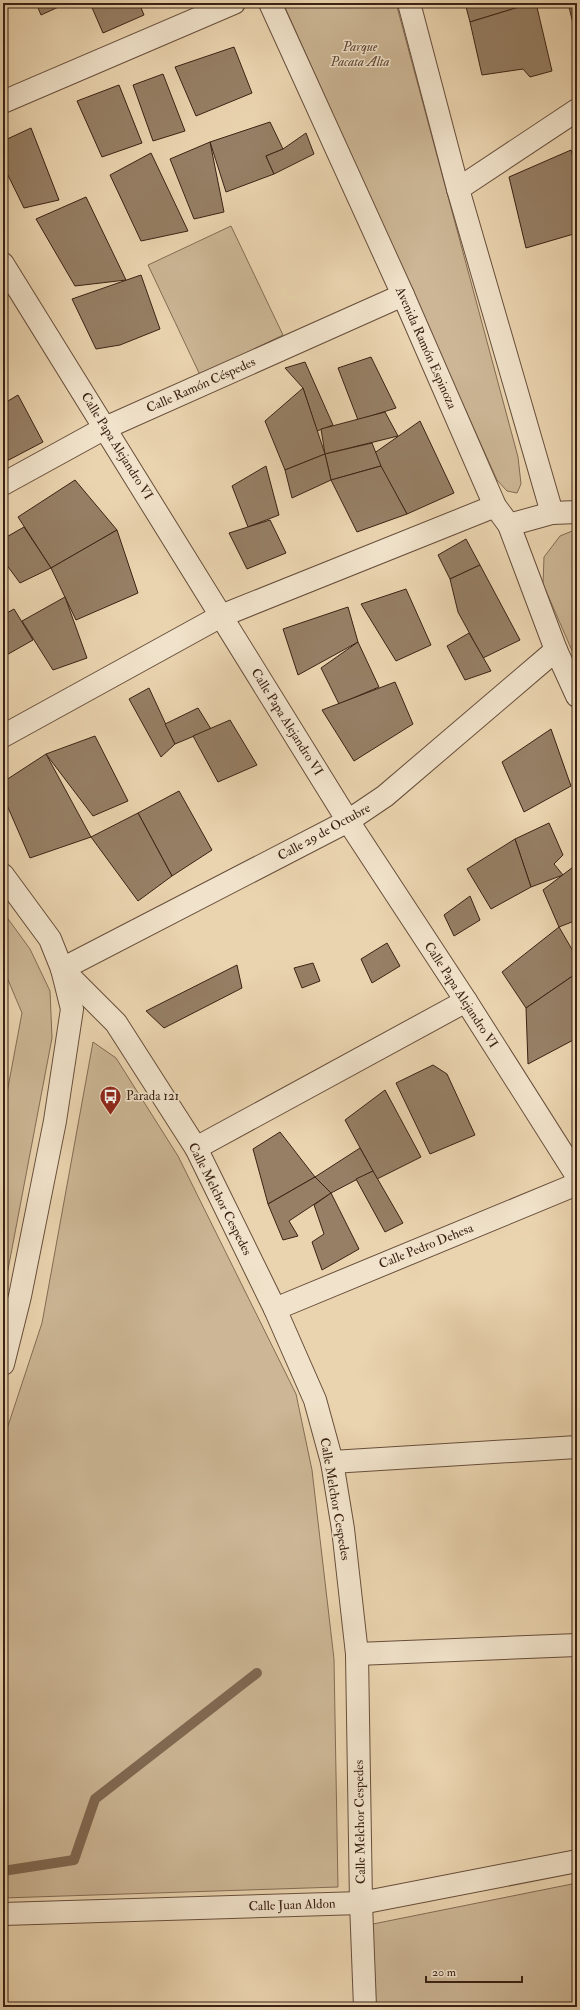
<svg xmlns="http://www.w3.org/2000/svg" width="580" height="2010" font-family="'IM FELL Double Pica',serif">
	<rect width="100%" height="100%" fill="#ead4af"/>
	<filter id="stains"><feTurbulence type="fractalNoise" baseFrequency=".005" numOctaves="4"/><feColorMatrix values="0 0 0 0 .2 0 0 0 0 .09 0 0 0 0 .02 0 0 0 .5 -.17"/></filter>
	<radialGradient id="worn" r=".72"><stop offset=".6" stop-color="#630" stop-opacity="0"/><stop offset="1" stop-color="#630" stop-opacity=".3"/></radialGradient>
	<g fill="#ccb695" stroke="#846c54">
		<path d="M283 3H396L518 457 521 484 517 493 507 491 497 480Z"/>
		<path d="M231 226 283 335 200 375 148 265Z"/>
		<path d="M577 529V662L543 584 544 557 560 536Z"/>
		<path d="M3 912 30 949 50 991 52 1038 3 1296V1114L22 1013 3 968Z"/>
		<path d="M93 1042 116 1058 178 1156 296 1394 312 1470 334 1659 338 1887 3 1898V1441L42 1323Z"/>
		<path d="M577 1883V2007H366L368 1929 373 1924Z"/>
	</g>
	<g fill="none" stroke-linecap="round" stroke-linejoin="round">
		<path stroke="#806851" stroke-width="10" d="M3 1871 74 1860 95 1799 257 1673"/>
	</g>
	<g fill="#967f65" stroke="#3b2214">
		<path d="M36 3H67L41 15Z"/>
		<path d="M90 3H139L144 15 103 33Z"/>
		<path d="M465 3H532L470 22Z"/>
		<path d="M532 3H536L552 71 530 77 523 69 482 75 470 22Z"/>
		<path d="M568 3H577V40Z"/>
		<path d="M234 47 252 93 196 116 175 67Z"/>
		<path d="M163 74 185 131 153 141 133 85Z"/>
		<path d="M119 85 142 143 102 157 77 101Z"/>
		<path d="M270 122 283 149 266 156 274 174 226 192 210 142Z"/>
		<path d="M31 128 59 200 24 208 3 165V141Z"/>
		<path d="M306 133 314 154 274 174 266 156 283 149Z"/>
		<path d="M210 142 224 212 194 219 170 159Z"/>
		<path d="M571 150 577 171V233L526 248 509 177Z"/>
		<path d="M151 153 188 231 141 241 110 175Z"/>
		<path d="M86 197 126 280 75 286 36 219Z"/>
		<path d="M141 275 160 329 120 345 96 349 72 299Z"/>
		<path d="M371 357 396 408 358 420 338 368Z"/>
		<path d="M305 362 333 425 317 431 303 388 285 368Z"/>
		<path d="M303 388 325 454 285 470 265 421Z"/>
		<path d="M18 395 43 442 3 463V404Z"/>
		<path d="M385 412 398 436 325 454 321 429Z"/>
		<path d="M420 421 454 493 407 514 373 454Z"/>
		<path d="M372 443 381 466 331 480 325 454Z"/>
		<path d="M325 454 331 480 292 498 285 470Z"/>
		<path d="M266 466 279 515 248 527 232 486Z"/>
		<path d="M381 466 407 514 357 532 331 480Z"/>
		<path d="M75 480 117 530 51 568 18 517Z"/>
		<path d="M270 520 286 553 247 569 229 533Z"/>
		<path d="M24 527 51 568 20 583 3 560V539Z"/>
		<path d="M117 530 138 593 76 620 51 568Z"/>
		<path d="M466 539 480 565 450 579 438 555Z"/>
		<path d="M480 565 520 640 483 658 458 612 450 579Z"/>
		<path d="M406 589 431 645 396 661 361 604Z"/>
		<path d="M65 597 87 658 53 670 22 621Z"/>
		<path d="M348 607 358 642 298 675 283 629Z"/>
		<path d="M14 609 33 640 3 657V615Z"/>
		<path d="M469 633 491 671 465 680 447 646Z"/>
		<path d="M358 642 379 687 339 704 321 668Z"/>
		<path d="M395 682 413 724 354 761 322 710Z"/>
		<path d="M149 688 175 744 161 757 129 699Z"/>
		<path d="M198 708 211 729 175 744 165 724Z"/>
		<path d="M230 720 257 765 218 782 193 736Z"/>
		<path d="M551 729 571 786 524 812 502 762Z"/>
		<path d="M95 736 128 801 93 816 46 754Z"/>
		<path d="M46 754 91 837 30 858 3 796V782Z"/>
		<path d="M179 791 212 850 172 876 138 813Z"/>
		<path d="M138 813 172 876 138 901 91 837Z"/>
		<path d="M549 823 563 855 554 864 563 875 531 887 515 839Z"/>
		<path d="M515 839 531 887 491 909 467 869Z"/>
		<path d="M577 864V920L559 927 543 890Z"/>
		<path d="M470 896 480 920 454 936 444 915Z"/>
		<path d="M559 927 577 958V973L526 1008 502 972Z"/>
		<path d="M387 943 400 966 372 983 361 959Z"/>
		<path d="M313 963 320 981 302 988 294 968Z"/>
		<path d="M237 965 242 988 164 1028 146 1011Z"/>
		<path d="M577 973V1038L528 1064 526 1008Z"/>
		<path d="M433 1065 447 1074 475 1135 430 1154 396 1083Z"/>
		<path d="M385 1090 421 1157 377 1179 345 1120Z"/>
		<path d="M280 1132 315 1177 268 1204 253 1149Z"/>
		<path d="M360 1148 373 1171 331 1193 315 1177Z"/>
		<path d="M373 1171 403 1223 385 1232 356 1179Z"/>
		<path d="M315 1177 331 1193 289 1221 298 1236 283 1240 268 1204Z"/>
		<path d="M331 1193 359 1249 322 1270 312 1242 324 1234 314 1205Z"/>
	</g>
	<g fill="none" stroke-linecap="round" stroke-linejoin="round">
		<defs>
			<g id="minor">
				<path d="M270 3 403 295 495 506 509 525 556 650 577 696"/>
				<path d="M409 3 458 189 552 513"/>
				<path d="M3 102 234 3"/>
				<path d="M458 189 577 110"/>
				<path d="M3 264 348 821 466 1001 577 1176"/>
				<path d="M3 484 105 428 403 295"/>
				<path d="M509 525 552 513 577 512"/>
				<path d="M3 736 221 616 495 506"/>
				<path d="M3 875 50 939 62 969 72 1009 55 1121 20 1296 3 1364"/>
				<path d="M62 969 116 1023 196 1148 275 1309 315 1400 332 1462 343 1529 357 1654 361 1903 365 2007"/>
				<path d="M62 969 348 821 385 796 556 650"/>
				<path d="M196 1148 466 1001"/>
				<path d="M275 1309 577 1184"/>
				<path d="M332 1462 577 1447"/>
				<path d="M357 1654 577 1645"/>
				<path d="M3 1914 361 1903 577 1861"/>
			</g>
		</defs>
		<use href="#minor" stroke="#674e3b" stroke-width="24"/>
		<use href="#minor" stroke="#f1e3cb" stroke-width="22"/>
	</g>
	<defs>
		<symbol id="bus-pin" viewBox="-11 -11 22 30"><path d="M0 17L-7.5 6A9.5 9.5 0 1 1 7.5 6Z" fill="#8f2418" stroke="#f1e3cb"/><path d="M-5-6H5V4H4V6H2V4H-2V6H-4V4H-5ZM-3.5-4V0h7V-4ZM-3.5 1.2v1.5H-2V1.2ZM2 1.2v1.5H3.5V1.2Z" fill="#fff"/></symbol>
	</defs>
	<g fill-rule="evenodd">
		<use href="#bus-pin" x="98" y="1084" width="25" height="34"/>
	</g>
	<g text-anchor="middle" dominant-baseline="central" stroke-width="3" stroke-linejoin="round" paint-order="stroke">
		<g font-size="13" font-style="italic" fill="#5f4734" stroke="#f1e3cb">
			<text x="360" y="47">Parque<tspan x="360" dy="15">Pacata Alta</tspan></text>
		</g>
		<g font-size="13" fill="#3b2214" stroke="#f1e3cb">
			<text transform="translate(426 348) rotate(66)">Avenida Ramón Espinoza</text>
			<text transform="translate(201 385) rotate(-24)">Calle Ramón Céspedes</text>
			<text transform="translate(117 446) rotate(58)">Calle Papa Alejandro VI</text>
			<text transform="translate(287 722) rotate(58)">Calle Papa Alejandro VI</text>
			<text transform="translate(324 832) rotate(-29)">Calle 29 de Octubre</text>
			<text transform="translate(461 995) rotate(57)">Calle Papa Alejandro VI</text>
			<text transform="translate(220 1199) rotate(63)">Calle Melchor Cespedes</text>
			<text transform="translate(426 1246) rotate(-22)">Calle Pedro Dehesa</text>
			<text transform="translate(335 1499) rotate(80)">Calle Melchor Cespedes</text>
			<text transform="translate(360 1822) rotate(-91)">Calle Melchor Cespedes</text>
			<text transform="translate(292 1905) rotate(-2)">Calle Juan Aldon</text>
		</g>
		<g font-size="13" fill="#3b2214" stroke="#f1e3cb" text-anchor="start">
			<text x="126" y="1096">Parada 121</text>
		</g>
	</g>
	<rect width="580" height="2010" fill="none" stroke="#ead4af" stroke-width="16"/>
	<rect x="4" y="4" width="572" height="2002" fill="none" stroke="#3b2214" stroke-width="2"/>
	<rect x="8" y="8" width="564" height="1994" fill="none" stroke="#3b2214"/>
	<path d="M426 1976v6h96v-6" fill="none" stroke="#3b2214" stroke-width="2"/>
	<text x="432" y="1976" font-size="12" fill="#3b2214" stroke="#f1e3cb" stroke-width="3" paint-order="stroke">20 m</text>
	<rect width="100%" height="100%" filter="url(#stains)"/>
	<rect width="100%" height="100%" fill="url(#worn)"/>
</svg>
